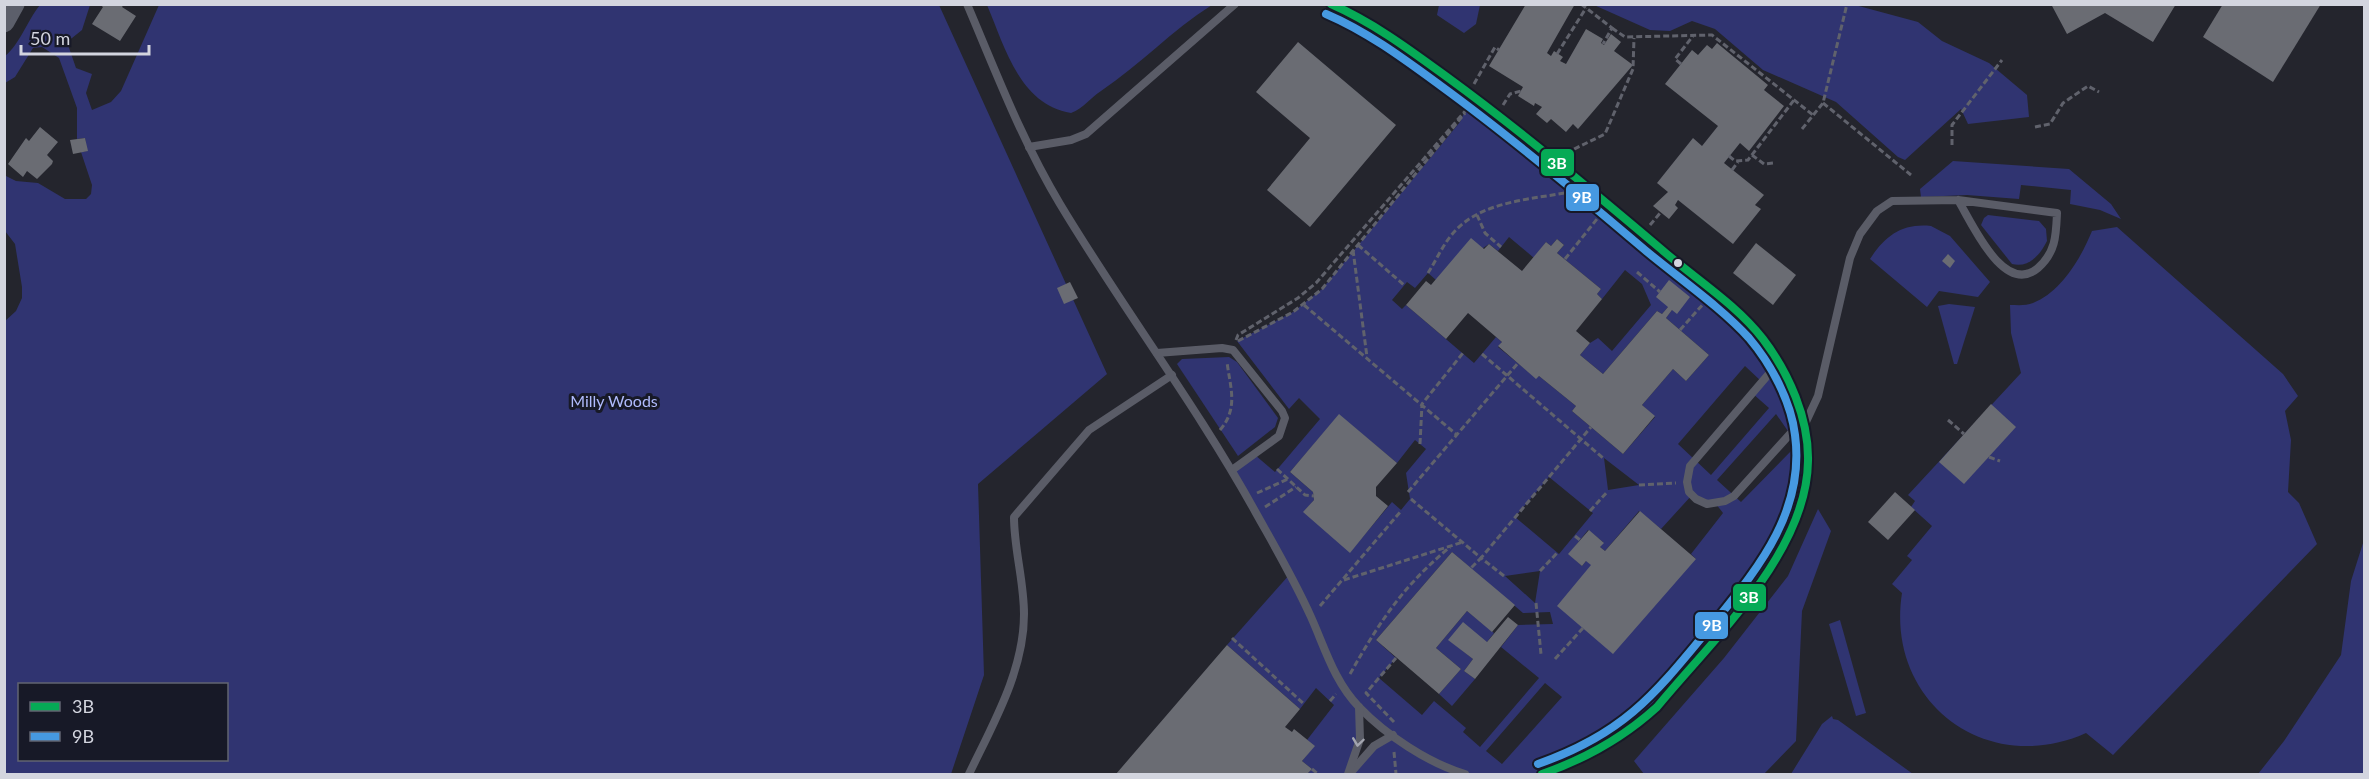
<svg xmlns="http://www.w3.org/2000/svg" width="2369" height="779" font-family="Lato,sans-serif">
	<rect width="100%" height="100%" fill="#24252d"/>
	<g fill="#303471" fill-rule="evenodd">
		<path d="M40 5H90L82 30 67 42 76 68 92 74 86 93 92 110 111 102 121 91 159 5H939L1107 374 978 484 984 675 951 774H5L4 322 16 311 22 298V287L15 244 5 231 4 175 16 181 38 183 65 199H86L91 194 92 185 81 152 87 151 85 138 77 139V108L59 58 42 47 33 48 15 77 5 83V56C20 44 27 21 40 5ZM20 684H226V760H20Z"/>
		<path d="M987 5H1212C1172 30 1140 65 1101 91 1090 98 1084 108 1071 113 1019 104 1005 47 987 5Z"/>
		<path d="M1439 5H1480L1476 24 1464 33 1437 15Z"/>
		<path d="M1594 5H1855L1918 22 1942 41 1989 63 2027 95 2029 117 1968 124 1961 109 1905 160 1898 157 1836 102 1763 70 1715 29 1692 21 1670 31 1650 30Z"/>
		<path d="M1472 95 1762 336 1797 404 1808 471 1788 541 1657 707 1616 740 1542 774H1349L1378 744 1392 735 1360 708V739L1348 774H1307L1312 769 1302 761 1314 746 1307 740 1334 705 1316 688 1300 709 1227 645 1290 574 1232 470 1255 455 1275 472 1320 419 1299 398 1289 409 1237 341 1293 312 1322 289 1460 122ZM1509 237 1534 258 1546 242 1551 246 1557 239 1564 245 1557 253 1601 289 1597 294 1602 299 1625 270 1642 284 1651 305 1612 351 1598 338 1590 343 1580 355 1603 374 1657 311 1662 314 1668 307 1672 310 1666 318 1709 355 1686 381 1673 369 1642 405 1655 417 1623 454 1572 411 1576 406 1539 376 1536 378 1498 347 1502 342 1496 337 1474 363 1406 305 1402 309 1392 300 1407 282 1415 288 1428 273 1436 280 1489 244 1498 251ZM1745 366 1762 382 1752 393 1769 408 1711 475 1678 444ZM1776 414 1790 434 1791 451 1741 502 1717 480ZM1339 415 1397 463 1415 440 1426 449 1406 473 1410 499 1401 510 1392 502 1350 552 1304 512 1314 500 1313 492 1290 472ZM1604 458 1639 485 1608 490ZM1549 477 1593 513 1559 554 1515 517ZM1692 495 1716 504 1723 513 1691 554 1696 559 1586 561 1582 566 1569 554 1588 530 1603 542 1600 547 1605 551 1639 511 1661 529ZM1452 552 1523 613 1550 612 1553 624 1518 625 1501 647 1539 678 1480 747 1463 732 1466 728 1434 701 1422 715 1379 678 1396 658 1376 640ZM1540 571 1535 603 1505 576ZM1545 683 1562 697 1502 764 1486 751Z"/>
		<path d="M1953 161 2069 169 2111 204 2121 219 2100 210 2070 204 2071 190 2021 185 2019 199 1967 195 1921 197 1920 189Z"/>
		<path d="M1988 215 2039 221 2046 229 2047 241C2040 255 2029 268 2012 264L1981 225 1984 218Z"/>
		<path d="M1931 226 1950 236 1990 282 1978 297 1939 291 1927 307 1870 259C1885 236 1902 223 1931 226Z"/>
		<path d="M2117 227 2283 374 2298 396 2285 411 2291 440 2288 492 2299 503 2317 544 2113 755 2086 733C1986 778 1885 701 1902 593L1892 584 1912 560 1907 556 1932 526 1911 507 1915 501 1908 495 2021 373 2011 333 2010 305C2017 305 2026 306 2033 303 2061 292 2081 258 2092 231Z"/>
		<path d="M1949 304 1975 307 1957 364H1954L1938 306Z"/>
		<path d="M1229 357 1237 362 1278 418 1275 427 1238 456 1177 364 1182 359Z"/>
		<path d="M1818 509 1831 531 1802 611 1796 741 1764 774H1644L1634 761 1724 658 1788 576Z"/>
		<path d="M2364 540V774H2258L2284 741 2341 655 2351 581Z"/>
		<path d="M1467 611 1494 633 1487 642 1449 640 1473 659 1464 671 1475 679 1452 706 1439 694 1461 669 1436 648Z"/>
		<path d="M1840 620 1866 713 1856 716 1829 624Z"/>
		<path d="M1832 716 1833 719 1838 720 1913 774H1791L1822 724Z"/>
	</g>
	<g fill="#6a6c73">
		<path d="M99 4H124L122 7 136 16 120 41 92 24 103 7Z"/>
		<path d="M1526 4H1575L1547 53 1551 56 1554 51 1563 57 1560 61 1566 64 1586 29 1603 39 1601 43 1604 45 1611 34 1621 42 1614 51 1633 65 1578 129 1573 124 1566 132 1551 119 1547 123 1536 114 1542 107 1535 103 1534 106 1518 96 1523 87 1489 66Z"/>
		<path d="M2051 4H2176L2153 42 2105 13 2067 34Z"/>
		<path d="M2223 4H2321L2273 82 2203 37Z"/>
		<path d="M1298 42 1396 125 1310 227 1267 190 1310 138 1256 92Z"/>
		<path d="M1717 43 1768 85 1764 90 1784 106 1749 151 1740 143 1724 163 1764 195 1755 205 1761 209 1733 244 1678 200 1675 205 1678 208 1669 219 1653 206 1668 192 1657 183 1693 138 1702 146 1718 126 1665 84 1692 50 1698 55 1707 45 1712 49Z"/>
		<path d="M40 127 58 142 47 155 53 161 52 164 37 179 27 171 23 177 8 164 26 138 29 141Z"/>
		<path d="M85 138 88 151 73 154 70 140Z"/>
		<path d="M1471 238 1484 249 1489 244 1522 271 1546 242 1551 246 1557 239 1564 245 1557 253 1601 289 1597 294 1602 299 1576 331 1590 343 1580 355 1603 374 1657 311 1662 314 1668 307 1656 297 1669 280 1690 297 1677 314 1672 310 1666 318 1709 355 1686 381 1673 369 1642 405 1655 416 1623 454 1572 411 1576 406 1539 376 1536 379 1498 346 1502 342 1468 313 1446 339 1406 305 1426 281 1431 285Z"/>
		<path d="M1756 243 1796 275 1773 305 1733 273Z"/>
		<path d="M1948 254 1955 261 1950 268 1942 261Z"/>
		<path d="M1070 282 1078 298 1064 304 1057 288Z"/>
		<path d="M1991 404 2016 427 1964 484 1939 462Z"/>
		<path d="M1339 414 1397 463 1376 487V496L1388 506 1350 553 1303 512 1314 500 1313 492 1290 472Z"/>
		<path d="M1895 492 1915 510 1888 540 1868 522Z"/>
		<path d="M1640 511 1696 559 1613 654 1557 606 1591 565 1586 561 1582 566 1568 554 1589 530 1604 543 1600 547 1605 551Z"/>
		<path d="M1452 552 1515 605 1492 632 1467 611 1436 648 1461 669 1439 694 1376 640Z"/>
		<path d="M1508 617 1518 625 1475 679 1464 671 1473 659 1448 640 1463 622 1487 642Z"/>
		<path d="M1227 645 1300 709 1285 727 1292 732 1294 729 1315 746 1302 761 1312 769 1307 774H1116Z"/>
	</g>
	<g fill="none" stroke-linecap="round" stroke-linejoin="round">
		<g stroke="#60626c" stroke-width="3" stroke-dasharray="6 3" stroke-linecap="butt">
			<path d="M1581 4 1612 28 1603 44"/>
			<path d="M1612 28 1625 37 1712 35 1813 115"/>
			<path d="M1557 54 1586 8"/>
			<path d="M1681 64 1675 59 1693 36"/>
			<path d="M1474 84 1495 47 1499 50"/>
			<path d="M1823 103 1911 175"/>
			<path d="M1503 105 1510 94 1521 91"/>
			<path d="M2035 127 2050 124 2063 103 2088 86 2099 92"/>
			<path d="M1802 129 1823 103 1847 4"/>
			<path d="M1952 145V125L2002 60"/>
			<path d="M1566 153 1605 134 1633 69 1634 38"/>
			<path d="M1752 155 1764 164 1774 163"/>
			<path d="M1729 156 1735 161 1748 160 1794 100"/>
			<path d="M1732 170 1738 162"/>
			<path d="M1477 215 1485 233 1501 247"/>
			<path d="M1650 225 1661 212"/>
			<path d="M1358 245 1404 285"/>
			<path d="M1353 250 1367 357"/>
			<path d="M1565 259 1601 214"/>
			<path d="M1637 272 1660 292"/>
			<path d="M1428 273C1437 259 1444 242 1456 230 1483 201 1534 199 1570 192L1573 189"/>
			<path d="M1304 305 1457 435"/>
			<path d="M1680 330 1705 302"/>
			<path d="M1236 340 1238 335 1298 298 1316 283 1467 109"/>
			<path d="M1238 341 1293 312 1322 289 1465 113"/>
			<path d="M1482 354 1603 458"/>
			<path d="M1948 420 1964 434"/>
			<path d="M1220 430C1239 408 1230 387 1227 362"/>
			<path d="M1420 444 1422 404 1463 353"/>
			<path d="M1989 457 2000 461"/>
			<path d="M1277 469 1305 495 1314 496"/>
			<path d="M1639 485 1676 483"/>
			<path d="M1408 492 1518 363"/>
			<path d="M1257 493 1288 479"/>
			<path d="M1411 499 1481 558 1471 568"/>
			<path d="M1265 507 1296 487"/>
			<path d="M1590 511 1608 491"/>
			<path d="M1575 536 1580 540"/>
			<path d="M1540 571 1558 552"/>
			<path d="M1504 576 1481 558 1591 427"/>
			<path d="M1344 580 1463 542"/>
			<path d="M1536 603 1541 654"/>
			<path d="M1320 606 1401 511"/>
			<path d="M1232 638 1304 704"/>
			<path d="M1555 659 1583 628"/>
			<path d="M1350 674C1380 621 1403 586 1450 547"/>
			<path d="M1330 701 1336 694"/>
			<path d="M1394 722 1366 693 1396 658"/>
			<path d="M1394 752 1396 774"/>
			<path d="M1312 769 1318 774"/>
		</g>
		<g stroke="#5a5c67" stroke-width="8">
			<path d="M967 4C996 72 1022 141 1060 204 1123 309 1197 406 1256 513 1275 547 1295 581 1311 617 1325 648 1334 681 1359 707 1386 735 1428 763 1465 774"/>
			<path d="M1330 4C1371 20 1406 48 1442 74 1550 150 1647 240 1749 323 1770 344 1784 369 1795 396 1832 489 1784 555 1727 623 1704 651 1680 679 1657 707 1625 738 1584 760 1542 774"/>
			<path d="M1029 147 1071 140 1086 134 1235 4"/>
			<path d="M1157 353 1222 348 1233 350 1282 411 1285 418 1279 436 1232 470"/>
			<path d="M1779 362 1690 466 1687 482 1689 492 1696 499 1707 504 1725 501 1734 496 1790 434 1804 426 1818 396 1850 258 1860 234 1877 211 1892 201 1958 200 2057 213C2056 235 2056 252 2038 268 2004 297 1972 223 1958 200"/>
			<path d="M1352 771 1374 746 1393 735"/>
			<path d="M969 774C993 724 1024 671 1024 614 1024 581 1014 549 1014 517L1089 430 1172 375"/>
			<path d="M1348 774 1360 739 1359 707"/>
		</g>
		<path stroke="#5c5f6b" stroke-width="21" d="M4 22 14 4"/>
		<defs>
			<path id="bus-1" d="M1331 4C1374 23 1410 50 1447 77 1521 131 1591 190 1661 249 1694 278 1736 304 1763 339 1789 373 1809 419 1808 461 1807 553 1712 640 1657 707 1623 738 1585 759 1542 774"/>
			<path id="bus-2" d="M1326 14C1368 32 1404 59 1441 86 1511 137 1578 193 1645 250 1676 276 1722 308 1749 338 1771 364 1791 401 1795 435 1805 509 1761 565 1717 619 1658 690 1629 732 1538 764"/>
		</defs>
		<use href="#bus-1" stroke="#171927" stroke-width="12"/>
		<use href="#bus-2" stroke="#171927" stroke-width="12"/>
		<use href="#bus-1" stroke="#06aa56" stroke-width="8"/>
		<use href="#bus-2" stroke="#4699e1" stroke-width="8"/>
	</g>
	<defs><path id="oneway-chevron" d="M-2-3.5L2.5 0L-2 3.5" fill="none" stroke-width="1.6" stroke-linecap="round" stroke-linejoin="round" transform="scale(1.5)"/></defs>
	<use stroke="#a3a5af" href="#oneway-chevron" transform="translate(1358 742) rotate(98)"/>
	<circle fill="#d3d5df" stroke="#171927" stroke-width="2" cx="1678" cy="263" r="5"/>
	<g text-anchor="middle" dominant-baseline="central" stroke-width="6" stroke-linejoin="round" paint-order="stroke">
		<g font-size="16" fill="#b0bbfd" stroke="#171927">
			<text x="614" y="400">Milly Woods</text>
		</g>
	</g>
	<g stroke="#171927" stroke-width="2">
		<rect x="1540" y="148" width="35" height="29" rx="6" fill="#06aa56"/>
		<rect x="1565" y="183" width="35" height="29" rx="6" fill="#4699e1"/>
		<rect x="1732" y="583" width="35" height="29" rx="6" fill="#06aa56"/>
		<rect x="1694" y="611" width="35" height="29" rx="6" fill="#4699e1"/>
	</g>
	<g font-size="16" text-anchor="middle" font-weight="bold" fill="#fff">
		<text x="1557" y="169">3B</text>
		<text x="1582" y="203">9B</text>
		<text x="1749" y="603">3B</text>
		<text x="1712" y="631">9B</text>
	</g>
	<rect width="2369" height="779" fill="none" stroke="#d3d5df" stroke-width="12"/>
	<rect x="18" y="683" width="210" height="78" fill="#171927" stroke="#626471" stroke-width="1.5"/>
	<rect x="30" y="702" width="30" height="9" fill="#06aa56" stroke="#626471" stroke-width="1.5"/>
	<text x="72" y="713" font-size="18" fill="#d3d5df">3B</text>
	<rect x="30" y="732" width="30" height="9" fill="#4699e1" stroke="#626471" stroke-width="1.5"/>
	<text x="72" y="743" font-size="18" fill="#d3d5df">9B</text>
	<path d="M21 45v9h128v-9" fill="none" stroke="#d3d5df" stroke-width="3"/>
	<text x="30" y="45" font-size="18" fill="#d3d5df" stroke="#171927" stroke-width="4.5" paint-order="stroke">50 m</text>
</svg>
